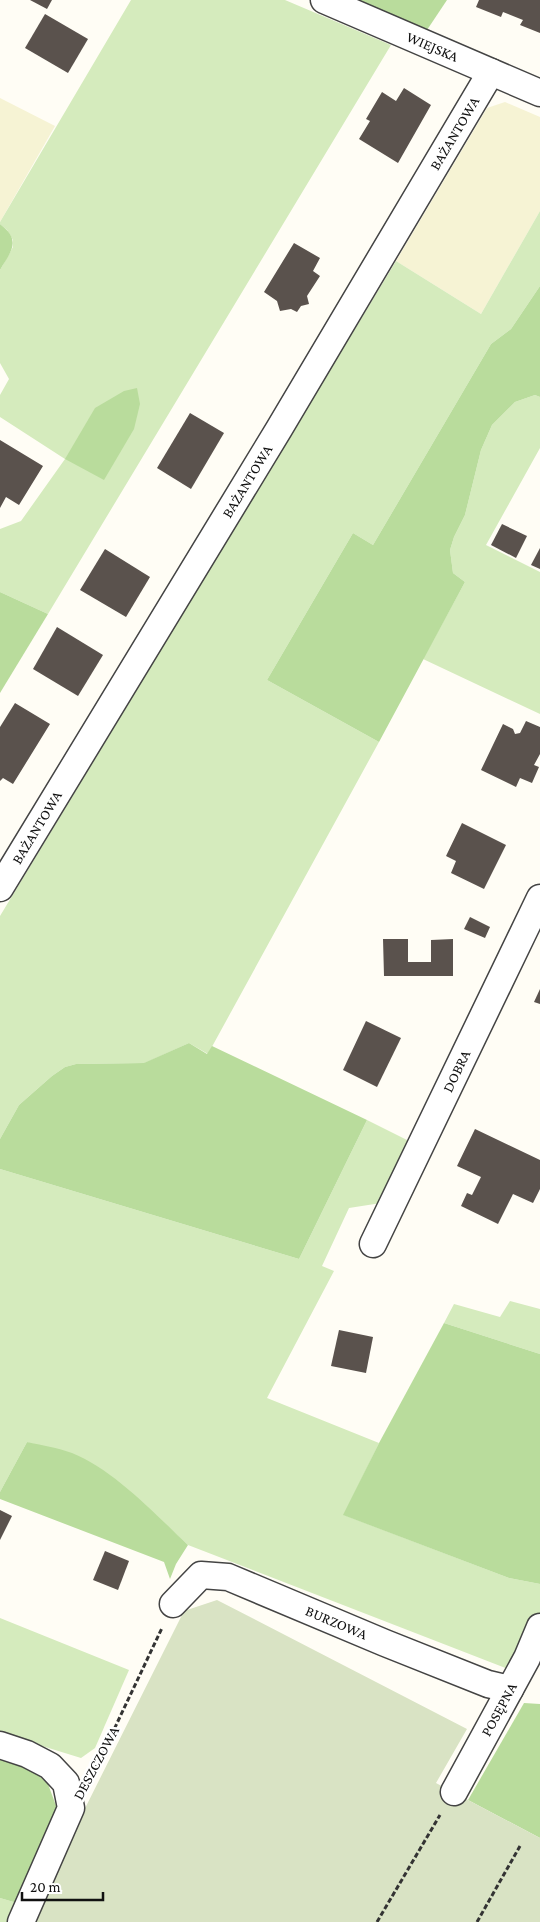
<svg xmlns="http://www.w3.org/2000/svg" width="540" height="1922" font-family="'Crimson Pro',serif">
	<rect width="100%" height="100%" fill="#fffdf5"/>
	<g fill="#f6f3d4">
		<path d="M0 98 55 126 0 222Z"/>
		<path d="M505 102 540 117V211L481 314 396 261 487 108Z"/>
	</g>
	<g fill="#d5ebbd">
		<path d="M131 0H285L391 45 48 614 0 592V529L21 521 65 459 0 417V395L9 379 0 363V270L13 247V240L7 230 0 224V222Z"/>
		<path d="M540 211V286L511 329 491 344 373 545 353 533 267 680 379 742 208 1054 189 1043 145 1063 76 1064 65 1067 52 1076 19 1105 0 1139V916L396 261 481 314Z"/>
		<path d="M535 395 540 397V448L486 545 540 572V714L423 659 465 582 453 573 450 550 454 537 465 515 481 450 492 425 515 402Z"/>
		<path d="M367 1120 409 1141 381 1203 349 1208 322 1266 334 1271 267 1398 379 1443 344 1515 509 1578 540 1584V1621L516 1672 188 1545 131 1493 27 1442 0 1492V1169L299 1259Z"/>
		<path d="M510 1301 540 1309V1354L444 1323 454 1304 500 1317Z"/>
		<path d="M0 1618 129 1670 95 1748 81 1758 0 1733Z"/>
		<path d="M0 1898 17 1903 12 1922H0Z"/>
	</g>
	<g fill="#b9dc9c">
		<path d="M352 0H447L425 33Z"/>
		<path d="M0 224C22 241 11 251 0 270Z"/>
		<path d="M540 286V397L535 395 515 402 492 425 481 450 465 515 454 537 450 550 453 573 465 582 379 742 267 680 353 533 373 545 491 344 511 329Z"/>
		<path d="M137 388 140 404 134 429 104 480 65 459 95 408 124 391Z"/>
		<path d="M0 592 48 614 0 693Z"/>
		<path d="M189 1043 207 1054 212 1046 367 1120 299 1259 0 1169V1139L19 1105 52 1076 65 1067 76 1064 144 1063Z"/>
		<path d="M444 1323 540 1354V1584L509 1578 343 1515 379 1443Z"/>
		<path d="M27 1442C41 1445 58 1448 72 1453 113 1469 156 1515 188 1545L176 1564 170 1579 164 1562 0 1499V1492Z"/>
		<path d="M524 1703 540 1704V1838L468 1800Z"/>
		<path d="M0 1757 27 1765 48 1784 58 1811 17 1903 0 1898Z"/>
	</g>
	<path fill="#d9e3c4" d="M217 1600 467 1729 436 1783 540 1838V1922H31L34 1910 184 1611Z"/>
	<g fill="#5a524d">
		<path d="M30 0H52L47 9Z"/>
		<path d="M479 0H540V33L520 25 523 20 503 12 501 17 476 7Z"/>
		<path d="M45 14 88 39 68 73 25 48Z"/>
		<path d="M404 88 431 105 398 163 359 139 370 121 366 119 382 92 396 101Z"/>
		<path d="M294 243 320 258 313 271 320 276 307 296 309 304 301 306 297 312 291 309 280 311 277 301 264 292Z"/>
		<path d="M190 413 224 433 191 489 157 468Z"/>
		<path d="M0 440 43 466 19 505 6 497 0 508Z"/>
		<path d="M502 524 527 536 516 558 491 545Z"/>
		<path d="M540 548V569L531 565Z"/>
		<path d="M105 549 150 577 126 617 80 590Z"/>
		<path d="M57 627 103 655 78 696 33 669Z"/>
		<path d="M15 703 50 724 13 784 3 778 0 781V727Z"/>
		<path d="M526 721 540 727V754L534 765 539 767 532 783 520 778 516 787 481 770 503 724 513 729 515 734 520 733Z"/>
		<path d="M462 823 506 845 484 889 451 873 456 861 446 856Z"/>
		<path d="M470 917 490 927 485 938 464 929Z"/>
		<path d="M383 939H408V962H431V940L453 939V976H384Z"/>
		<path d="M540 989V1004L534 1002Z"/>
		<path d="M366 1021 401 1038 377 1087 343 1070Z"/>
		<path d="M475 1129 540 1160V1189L533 1203 513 1194 498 1224 461 1206 467 1193 472 1195 481 1177 457 1166Z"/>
		<path d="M339 1330 373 1337 366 1373 331 1366Z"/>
		<path d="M0 1510 12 1516 0 1540Z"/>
		<path d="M105 1551 129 1561 118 1590 93 1580Z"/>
	</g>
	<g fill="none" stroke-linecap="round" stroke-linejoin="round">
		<defs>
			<g id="minor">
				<path id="s1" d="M324 0 540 93"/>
				<path id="s2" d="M0 888 279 429 491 72"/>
				<path id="s3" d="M373 1244 540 898"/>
				<path id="s4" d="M173 1604 201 1575 228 1577 385 1643 488 1684 510 1689"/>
				<path d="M0 1745 27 1754 50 1766 66 1783 71 1808 21 1922"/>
				<path id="s5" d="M454 1792 527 1658 540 1627"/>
			</g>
		</defs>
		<use href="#minor" stroke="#444" stroke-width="29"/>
		<g stroke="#333" stroke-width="3" stroke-dasharray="5 2.5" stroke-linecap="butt">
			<path d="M92 1776 162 1628"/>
			<path d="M377 1922 440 1815"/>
			<path d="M477 1922 520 1846"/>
		</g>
		<use href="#minor" stroke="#fff" stroke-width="26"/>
	</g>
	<g text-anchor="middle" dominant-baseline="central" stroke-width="5" stroke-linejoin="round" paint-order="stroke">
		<g font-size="15" fill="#111" stroke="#fff">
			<text stroke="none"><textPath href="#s1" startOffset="118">WIEJSKA</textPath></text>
			<text stroke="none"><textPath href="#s2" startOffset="881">BAŻANTOWA</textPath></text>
			<text stroke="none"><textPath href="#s2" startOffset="476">BAŻANTOWA</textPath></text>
			<text stroke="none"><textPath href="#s2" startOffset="71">BAŻANTOWA</textPath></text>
			<text stroke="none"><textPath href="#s3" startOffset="192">DOBRA</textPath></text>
			<text stroke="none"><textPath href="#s4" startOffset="185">BURZOWA</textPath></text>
			<text stroke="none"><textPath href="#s5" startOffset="94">POSĘPNA</textPath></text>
			<text transform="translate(96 1763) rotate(-62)">DESZCZOWA</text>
		</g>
	</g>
	<path d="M22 1892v8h81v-8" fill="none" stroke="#111111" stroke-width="2.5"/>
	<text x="30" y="1892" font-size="15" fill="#111111" stroke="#ffffff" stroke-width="4" paint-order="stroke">20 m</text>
</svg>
